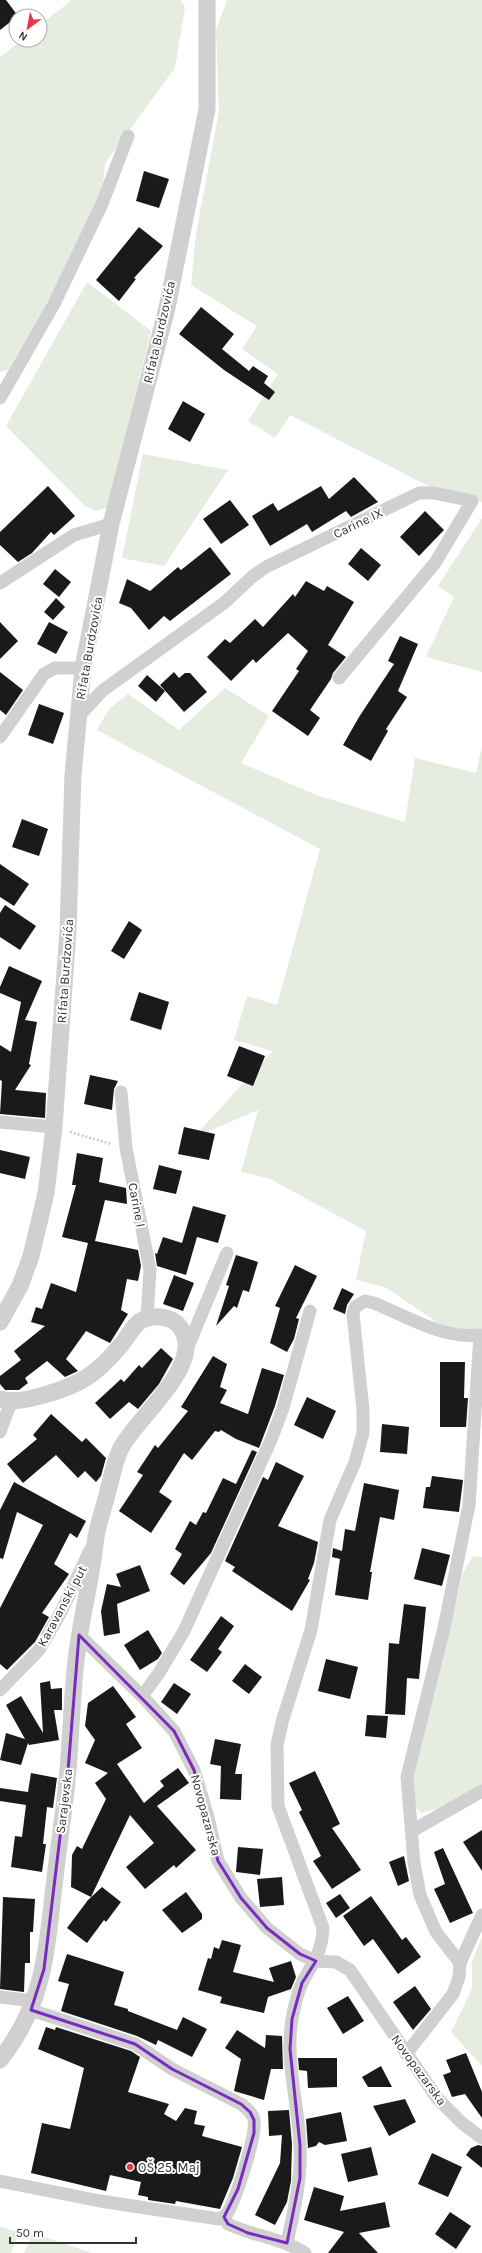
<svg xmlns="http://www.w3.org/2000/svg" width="482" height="2253" font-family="Karla,sans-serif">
	<rect width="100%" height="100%" fill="#fff"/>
	<g fill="#e6ecdf">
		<path d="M72 0H180L185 7 175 68 105 163 101 210 8 370 0 372V57L22 40H40V25Z"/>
		<path d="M227 0H482V502L438 491 290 415 275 438 248 421 278 374 242 349 257 326 191 285 196 234 219 111 216 30Z"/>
		<path d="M87 282 151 331 108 507 96 511 84 505 6 426Z"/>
		<path d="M143 454 228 470 164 566 122 558Z"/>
		<path d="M482 518V672L426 657 454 597 438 586Z"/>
		<path d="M225 688 269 716 241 763 316 795 405 822 415 758 476 773 482 746V1333L444 1327 385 1287 356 1280 366 1231 268 1178 241 1172 258 1110 193 1138 273 1051 234 1040 247 996 277 1005 320 849 97 730 109 709 128 694 179 730Z"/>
		<path d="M473 1556 482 1557V1787L453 1804 422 1813 412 1805V1784L463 1573Z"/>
		<path d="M482 1937V2066L451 2032 472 1989V1961Z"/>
		<path d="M0 2226 19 2233 11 2253H0Z"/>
		<path d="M33 2233 92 2253H24Z"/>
	</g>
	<g fill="#1a1a1a">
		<path d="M0 0H6L18 16 0 30Z"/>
		<path d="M144 171 169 179 159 208 136 201Z"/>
		<path d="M139 227 163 246 134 278 136 279 119 301 96 280Z"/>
		<path d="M201 307 234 334 222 349 249 371 253 366 268 376 264 383 275 392 269 400 224 370 179 334Z"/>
		<path d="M183 401 205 414 190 442 168 429Z"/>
		<path d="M354 477 378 502 351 517 346 511 312 532 307 524 270 546 252 516 273 503 278 511 321 486 329 499Z"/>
		<path d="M48 486 75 516 54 535 51 532 32 553 18 562 0 545V532Z"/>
		<path d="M230 500 249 525 221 544 203 519Z"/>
		<path d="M425 511 444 530 419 556 400 537Z"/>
		<path d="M210 547 231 574 170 621 164 616 149 630 131 608 119 603 127 579 150 591 178 567 181 570Z"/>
		<path d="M361 548 381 565 368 581 348 564Z"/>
		<path d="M55 569 71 582 59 597 43 584Z"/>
		<path d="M306 581 324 591 327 586 354 602 328 645 346 657 333 673 331 679 310 710 320 718 308 736 272 711 299 671 296 669 308 651 288 633 256 663 253 659 231 681 207 657 225 639 230 643 255 619 263 627 293 594 295 597Z"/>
		<path d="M56 598 65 607 53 620 44 612Z"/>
		<path d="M0 622 18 641 0 659Z"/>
		<path d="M49 622 68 632 56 654 37 644Z"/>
		<path d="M400 636 418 644 398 691 407 697 386 729 388 731 371 761 343 745 359 717 394 664 388 661Z"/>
		<path d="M0 672 23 690 6 715 0 710Z"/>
		<path d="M174 672 179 678 185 673H190L207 692 184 712 160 685Z"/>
		<path d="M147 675 165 691 156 702 138 686Z"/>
		<path d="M39 704 64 713 53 744 28 735Z"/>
		<path d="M22 819 48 829 39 856 12 847Z"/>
		<path d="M0 864 29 884 14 906 0 897Z"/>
		<path d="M5 905 36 926 20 950 0 937V913Z"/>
		<path d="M129 921 142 930 124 959 111 951Z"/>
		<path d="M9 966 42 981 25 1020 37 1022 29 1064 31 1065 15 1090 46 1093 45 1118 0 1114 2 1081 0 1080V1045L11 1052 21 1002 0 993V987Z"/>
		<path d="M139 992 169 1002 161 1030 130 1020Z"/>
		<path d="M239 1046 265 1056 253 1086 227 1076Z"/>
		<path d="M90 1075 118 1081 114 1089 112 1110 84 1104Z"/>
		<path d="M184 1127 215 1134 209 1160 178 1154Z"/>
		<path d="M0 1150 30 1157 25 1179 0 1173Z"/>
		<path d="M77 1153 103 1158 99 1182 126 1188 127 1204 105 1200 95 1241 138 1250 141 1266 138 1281 127 1279 121 1310 128 1314 110 1343 86 1331 66 1359 78 1371 65 1377 47 1361 25 1378 28 1383 19 1390H5L0 1384V1376L21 1360 14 1351 45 1326 31 1322 36 1307 42 1309 51 1283 76 1292 88 1243 62 1237 76 1185H72Z"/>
		<path d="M159 1165 182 1171 176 1194 153 1189Z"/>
		<path d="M193 1206 226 1215 218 1243 197 1237 186 1275 157 1266 155 1253 157 1254 163 1237 182 1243Z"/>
		<path d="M236 1255 258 1262 249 1292 243 1290 237 1308 234 1306 216 1326 229 1286 226 1285Z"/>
		<path d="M295 1265 317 1276 296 1318 299 1319 294 1339 287 1352 270 1343 280 1308 275 1306Z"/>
		<path d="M174 1275 194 1283 183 1311 163 1304Z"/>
		<path d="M342 1288 354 1294 347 1305 345 1314 333 1309Z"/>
		<path d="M161 1348 173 1359 159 1384 138 1409 129 1402 110 1419 95 1403 121 1379 124 1382 139 1365 142 1368Z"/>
		<path d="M213 1356 227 1364 220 1387 227 1390 220 1403 248 1414 262 1368 284 1375 275 1406 259 1448 236 1439 221 1430 219 1432 215 1431 192 1460 184 1453 159 1492 172 1501 151 1533 119 1511 143 1475 137 1472 155 1445 158 1448 188 1411 181 1407Z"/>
		<path d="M440 1362H465L464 1398H468L466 1427H440Z"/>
		<path d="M307 1397 336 1411 323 1439 294 1425Z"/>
		<path d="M51 1414 82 1442 86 1438 106 1458 101 1476 96 1482 85 1471 78 1478 56 1455 23 1483 7 1464 37 1439 33 1435Z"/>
		<path d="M382 1424 409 1427 407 1454 380 1452Z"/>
		<path d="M252 1450 257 1452 211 1553 184 1585 170 1574 182 1554 175 1549 190 1521 196 1525 203 1512 206 1513 223 1478 236 1484Z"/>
		<path d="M276 1462 304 1476 278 1526 318 1542 314 1563 308 1579 310 1580 292 1611 232 1571 235 1567 225 1561 263 1477 268 1480Z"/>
		<path d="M432 1476 463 1480 459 1512 423 1508 426 1487H430Z"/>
		<path d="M14 1482 86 1521 77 1538 70 1533 54 1564 69 1574 42 1613 49 1617 35 1642 7 1670 0 1664V1608L43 1525 17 1512 3 1559 0 1558V1510Z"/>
		<path d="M364 1483 399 1490 394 1520 380 1517 370 1572H372L368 1600 335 1595 340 1559 332 1557 333 1548 342 1551 345 1529 355 1531Z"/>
		<path d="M422 1548 450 1555 442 1586 414 1579Z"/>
		<path d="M140 1565 150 1591 117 1604 120 1633 104 1636 101 1611 107 1584 121 1587 116 1574Z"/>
		<path d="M404 1604 426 1607 419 1679 407 1678 405 1715 385 1714 389 1643 399 1644Z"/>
		<path d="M221 1616 234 1626 218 1649 222 1652 207 1672 190 1660Z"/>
		<path d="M148 1630 162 1653 158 1659 140 1670 124 1645Z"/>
		<path d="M326 1659 358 1667 350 1699 318 1691Z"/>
		<path d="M245 1664 262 1677 249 1694 232 1681Z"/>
		<path d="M50 1681 51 1689 62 1688V1710H54L59 1740 29 1745 28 1743 21 1765 0 1760 6 1733 25 1739 6 1705 21 1696 43 1733 40 1683Z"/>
		<path d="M174 1683 191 1694 177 1714 161 1702Z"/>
		<path d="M113 1686 136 1717 126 1724 142 1748 117 1764 144 1803 164 1786 160 1781 178 1768 189 1783 157 1806 196 1850 176 1868 174 1865 145 1889 126 1867 154 1843 130 1815 91 1897 71 1887 72 1855 77 1846 82 1849 106 1799 95 1783 108 1773 85 1763 95 1740 85 1726 88 1703Z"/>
		<path d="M367 1715 388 1716 386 1738 365 1736Z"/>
		<path d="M215 1739 241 1744 235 1774H242L241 1800 220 1799 221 1766 210 1764Z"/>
		<path d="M315 1771 340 1824 332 1828 361 1870 332 1889 313 1861 321 1856 299 1812 302 1810 289 1783Z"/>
		<path d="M31 1773 57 1778 53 1808 47 1807 43 1844H46L42 1872 11 1867 15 1836 22 1837 26 1805 0 1801V1788L28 1792Z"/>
		<path d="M482 1830V1871L463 1842Z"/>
		<path d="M238 1847 263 1849 260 1875 236 1872Z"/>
		<path d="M443 1848 473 1913 450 1923 434 1889 445 1884 434 1852Z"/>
		<path d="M404 1856 409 1881 398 1886 389 1862Z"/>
		<path d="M282 1877 284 1905 260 1907 257 1879Z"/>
		<path d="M102 1887 121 1902 106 1922 104 1920 87 1943 67 1928 88 1900Z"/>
		<path d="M186 1892 202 1914V1919L182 1933 162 1910Z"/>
		<path d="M340 1894 350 1908 336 1918 326 1903Z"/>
		<path d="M371 1896 402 1940 406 1937 421 1957 398 1974 373 1939 364 1946 343 1916Z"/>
		<path d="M3 1897 35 1899 33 1932H30V1963H25L24 1992 0 1989Z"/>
		<path d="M222 1940 241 1945 233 1972 274 1982 269 1968 291 1961 296 1977 291 1989 268 1997 264 2013 220 2003 222 1997 198 1990 208 1958 211 1959 214 1947 219 1949Z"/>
		<path d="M67 1954 124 1972 114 2005 128 2009V2011L177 2030 183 2017 207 2029 192 2057 158 2040 156 2045 137 2036 61 2011 69 1984 58 1981Z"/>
		<path d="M415 1986 431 2009 413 2030 393 2002Z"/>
		<path d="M348 1996 364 2021 343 2034 327 2008Z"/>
		<path d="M46 2027 55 2030 56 2027 131 2051 140 2057 128 2092 169 2104 164 2114 176 2121 185 2108 197 2111 194 2124 205 2126 202 2136 242 2147 233 2178 220 2209 176 2201 175 2204 148 2200V2197L138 2195 141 2182 110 2175 106 2191 31 2173 42 2123 70 2129 84 2068 38 2049Z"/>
		<path d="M237 2030 265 2048 266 2035 282 2036 283 2069H271L264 2100 234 2091 241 2059 225 2048Z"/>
		<path d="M466 2053 482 2092V2118L465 2094 452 2097 443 2075 451 2072 446 2060Z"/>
		<path d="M298 2058H337V2087L308 2088 307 2071 299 2070Z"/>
		<path d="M381 2066 392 2087H368L362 2077Z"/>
		<path d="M405 2099 416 2122 389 2136 373 2106Z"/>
		<path d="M289 2110 292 2144 291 2181 287 2202 275 2225 255 2215 280 2163 282 2135 269 2136 268 2111Z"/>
		<path d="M341 2112 347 2141 325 2145 319 2142 316 2146 308 2148 306 2119Z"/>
		<path d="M478 2145 482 2146V2168L466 2155 471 2148Z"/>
		<path d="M371 2147 378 2175 348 2182 341 2154Z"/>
		<path d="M432 2153 462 2167 448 2197 418 2184Z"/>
		<path d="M314 2187 344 2196 340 2211 385 2202 390 2227 359 2233 378 2253H328L344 2232 304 2220Z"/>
		<path d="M450 2212 471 2226 456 2249 435 2234Z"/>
	</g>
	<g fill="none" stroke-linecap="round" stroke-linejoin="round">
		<path stroke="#cdcdcd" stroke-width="2.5" stroke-dasharray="2 2" stroke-linecap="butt" d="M70 1132 111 1144"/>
		<g stroke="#d0d0d0" stroke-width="13">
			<path d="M0 398 54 304 102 204 128 136"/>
			<path d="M0 583 74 535 111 524"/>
			<path d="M78 717 102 691 224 603 253 576 266 567 419 493H434L472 501 435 563 339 678"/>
			<path d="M0 737 44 674 55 668H83"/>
			<path d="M121 1092 126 1148 150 1270 147 1317"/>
			<path d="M0 1122 54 1127"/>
			<path d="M187 1349 227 1253"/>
			<path d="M0 1432 11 1402"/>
			<path d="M79 1635 142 1696 174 1731 194 1770 208 1817 218 1861 241 1898 267 1928 300 1954 316 1961 336 1962 350 1970 437 2098 462 2123 482 2138"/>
			<path d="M0 1690 39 1650 61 1612 90 1550"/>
			<path d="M142 1696 159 1673 184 1631 271 1440 283 1408 310 1311"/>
			<path d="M412 1831 482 1791"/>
			<path d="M460 1963 482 1915"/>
			<path d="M0 1997 34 2001"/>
			<path d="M0 2181 100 2201 219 2219C223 2217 226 2216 228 2212 236 2198 257 2135 254 2120 253 2113 246 2108 241 2104L172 2069 135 2044 31 2010"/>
			<path d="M224 2217 228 2224C253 2236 281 2238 305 2253"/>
			<path d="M287 2243C294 2210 302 2178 300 2144 298 2102 285 2061 292 2019 294 2008 298 1991 303 1981 314 1961 322 1952 323 1928L278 1806 277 1745 282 1722 311 1630 330 1520 355 1462 363 1433V1410L353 1314 355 1307 365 1301 374 1303C408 1317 442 1339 480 1335L469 1505 444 1628 407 1777 414 1863 420 1895 436 1932 460 1963 459 1977 453 1994 406 2054"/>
		</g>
		<g stroke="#d0d0d0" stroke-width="17">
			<path d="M0 1322 20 1286 31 1256 46 1193 54 1127 68 930 73 775 83 668 111 524 167 308 207 109V0"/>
			<path d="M0 1399C15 1403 29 1399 44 1395 80 1385 96 1375 121 1345 127 1338 132 1328 139 1322 151 1314 171 1315 180 1327 207 1363 137 1417 121 1448 114 1462 112 1476 108 1491 104 1508 97 1525 95 1544 91 1583 80 1621 76 1661 72 1697 71 1734 68 1770 65 1806 59 1842 55 1878 46 1950 46 2001 0 2060"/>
		</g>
	</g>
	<path fill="none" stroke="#7b2cbf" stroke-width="3" stroke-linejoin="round" d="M79 1635 174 1731 194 1770 218 1861 241 1898 267 1928 300 1954 316 1961 302 1983 292 2019 290 2049 300 2145V2178L287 2243 248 2233 228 2224 224 2217 238 2189 254 2133V2120L250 2112 241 2104 172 2069 135 2044 31 2010 44 1969 68 1771Z"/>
	<circle fill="#e63946" stroke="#fff" stroke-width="1.5" cx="130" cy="2167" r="4"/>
	<g text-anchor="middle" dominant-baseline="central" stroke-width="4" stroke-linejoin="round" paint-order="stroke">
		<g font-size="13" fill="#333" stroke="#fff">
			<text transform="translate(159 332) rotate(-77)">Rifata Burdzovića</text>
			<text transform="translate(358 523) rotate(-26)">Carine IX</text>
			<text transform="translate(89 648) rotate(-80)">Rifata Burdzovića</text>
			<text transform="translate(65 971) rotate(-86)">Rifata Burdzovića</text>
			<text transform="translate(137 1205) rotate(79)">Carine I</text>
			<text transform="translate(62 1606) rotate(-62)">Karavanski put</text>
			<text transform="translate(64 1801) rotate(-83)">Sarajevska</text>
			<text transform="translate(206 1815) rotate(75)">Novopazarska</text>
			<text transform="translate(419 2070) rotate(54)">Novopazarska</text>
		</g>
		<g font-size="13" fill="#333" stroke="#fff" text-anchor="start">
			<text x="138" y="2167">OŠ 25. Maj</text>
		</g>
	</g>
	<g transform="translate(28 28) rotate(212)"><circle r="19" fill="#ffffff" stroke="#adadad"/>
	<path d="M0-3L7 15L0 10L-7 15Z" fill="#e63946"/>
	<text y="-6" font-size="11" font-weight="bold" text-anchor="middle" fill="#333333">N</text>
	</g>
	<path d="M10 2237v6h126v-6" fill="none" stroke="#333333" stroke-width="2"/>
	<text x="16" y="2237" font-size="12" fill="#333333" stroke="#ffffff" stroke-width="3" paint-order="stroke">50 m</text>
</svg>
